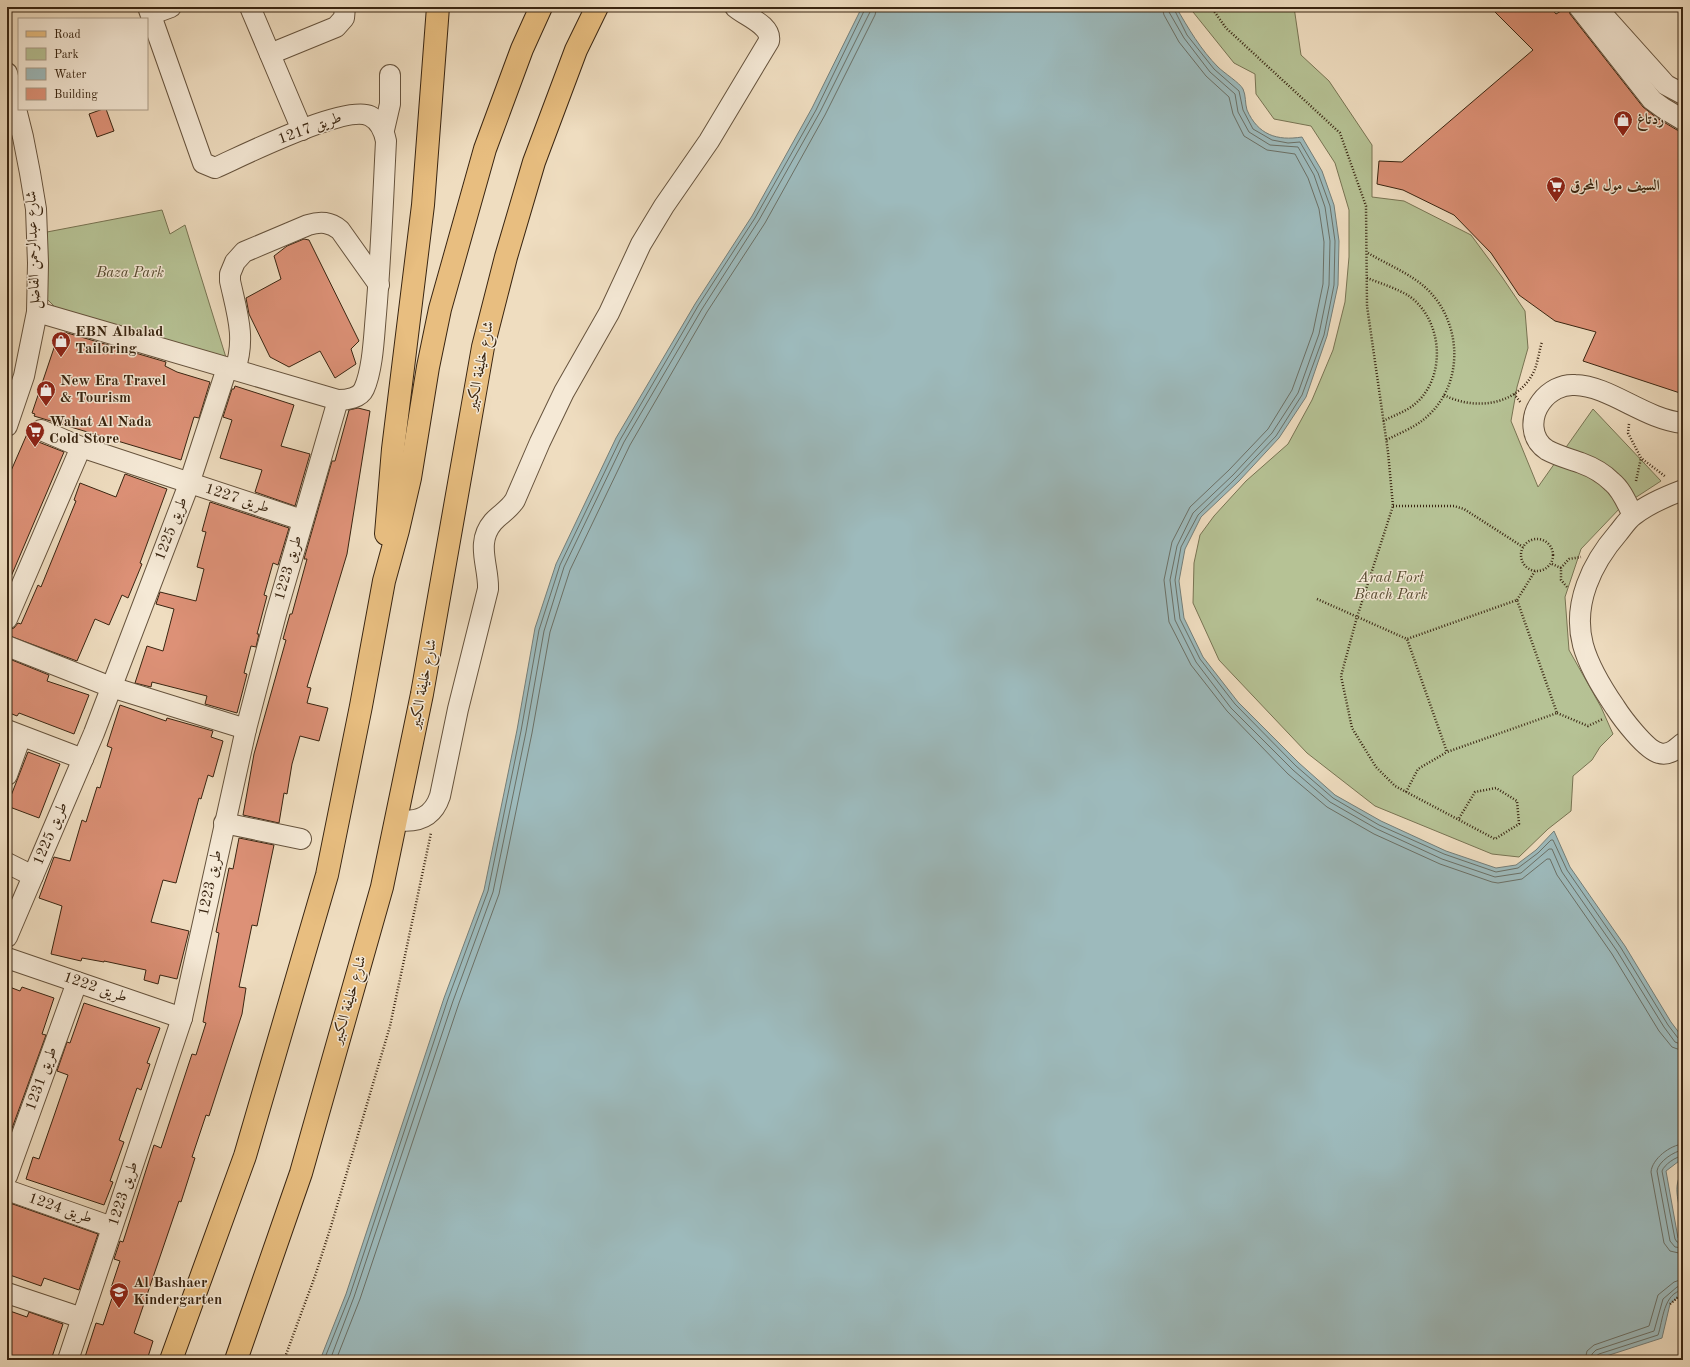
<svg xmlns="http://www.w3.org/2000/svg" width="1690" height="1367" font-family="'Old Standard TT',Amiri,serif">
	<rect width="100%" height="100%" fill="#efddc0"/>
	<filter id="stains"><feTurbulence type="fractalNoise" baseFrequency=".005" numOctaves="4"/><feColorMatrix values="0 0 0 0 .2 0 0 0 0 .09 0 0 0 0 .02 0 0 0 .5 -.17"/></filter>
	<radialGradient id="worn" r=".72"><stop offset=".6" stop-color="#630" stop-opacity="0"/><stop offset="1" stop-color="#630" stop-opacity=".3"/></radialGradient>
	<g fill="#b6c295" stroke="#787453">
		<path d="M1189 7H1294L1301 55 1329 81 1372 145V197L1404 201 1471 235 1502 277 1525 311 1528 348 1517 387 1511 421 1538 487 1593 409 1661 481 1621 507 1581 549 1565 597 1569 650 1601 707 1613 734 1600 747 1592 760 1573 776 1571 811 1548 829 1519 857 1492 854 1375 806 1307 753 1219 660 1193 603 1194 563 1200 535 1214 516 1246 481 1288 444 1312 400 1333 350 1345 302 1349 257V210L1335 163 1311 126 1274 119 1256 94 1255 74 1234 63Z"/>
		<path d="M162 210 170 234 185 225 228 364 55 307 47 299 45 289 47 232Z"/>
	</g>
	<g fill="#9dbabc" stroke="#757e78">
		<path d="M862 7H1176C1188 28 1201 50 1218 67 1224 73 1240 83 1243 89 1246 95 1245 104 1247 110 1258 135 1277 141 1302 137L1322 171 1334 205 1339 241 1338 285 1327 336 1306 397 1279 438 1239 481 1201 517 1185 549 1179 581 1184 618 1203 657 1238 702 1299 763 1335 795 1381 821 1446 851 1496 868 1516 865 1536 850 1554 831 1570 867 1625 946 1671 1022 1683 1038V1158L1666 1171 1678 1238 1683 1240V1293L1670 1304 1662 1338 1594 1360H320L346 1294 444 998 484 890 517 730 535 628 556 564 616 438 695 304 752 216 812 108Z"/>
		<path d="M1683 1172V1223C1680 1208 1671 1184 1683 1172Z"/>
	</g>
	<g fill="none" stroke-linecap="round" stroke-linejoin="round">
		<g stroke="#6b7066" stroke-width="1">
			<path d="M1162 7 1164 15 1179 42 1206 76 1229 97 1233 114 1244 136 1267 150 1295 154 1308 178 1319 209 1324 242 1323 284 1313 332 1292 390 1268 429 1229 470 1190 507 1172 542 1164 580 1169 622 1191 665 1227 711 1288 774 1327 807 1374 834 1440 864 1492 882 1498 883 1522 879 1547 859H1550L1557 875 1612 954 1659 1031 1672 1047 1683 1051"/>
			<path d="M1168 7 1169 12 1184 38 1210 72 1235 94 1238 112 1249 132 1270 145 1298 147 1314 175 1325 207 1330 241 1329 285 1319 334 1298 393 1272 433 1233 475 1193 513 1177 546 1170 580 1175 620 1196 662 1231 708 1293 770 1330 802 1377 829 1442 859 1495 877 1521 873 1549 849H1552L1562 872 1617 951 1664 1027 1675 1042 1683 1045"/>
			<path d="M1173 7 1187 35 1214 69 1239 91 1243 110 1253 129 1272 140 1288 143 1300 142 1318 173 1330 206 1335 241 1334 285 1324 335 1302 395 1276 436 1236 478 1198 515 1181 547 1175 580 1180 619 1200 659 1235 704 1296 766 1333 798 1379 825 1444 854 1496 872 1518 868 1538 853 1551 840H1553L1567 870 1621 948 1668 1025 1678 1038 1683 1040"/>
			<path d="M1683 1144C1670 1145 1652 1159 1651 1172L1664 1243 1670 1251 1683 1254"/>
			<path d="M1683 1150C1674 1151 1658 1162 1657 1171L1670 1241 1675 1247 1683 1248"/>
			<path d="M1683 1156C1676 1156 1664 1165 1662 1171L1675 1239 1677 1242 1683 1243"/>
			<path d="M324 1360 350 1295 448 999 488 891 521 731 539 630 560 565 620 440 698 306 755 218 816 110 866 7"/>
			<path d="M330 1360 354 1297 453 1001 493 892 526 732 544 631 564 567 624 442 702 309 759 220 820 112 870 12 871 7"/>
			<path d="M336 1360 360 1299 459 1003 499 894 532 733 550 632 570 570 630 445 707 312 765 223 825 115 875 15 877 7"/>
			<path d="M1585 1360 1587 1351 1594 1345 1649 1326 1658 1295 1674 1282 1683 1279"/>
			<path d="M1591 1360 1592 1354 1596 1350 1654 1331 1663 1299 1677 1287 1683 1285"/>
			<path d="M1596 1360V1356L1599 1354 1658 1335C1663 1321 1663 1293 1683 1290"/>
		</g>
	</g>
	<g fill="#dd9177" stroke="#392511">
		<path d="M1490 7H1550L1556 14 1568 7 1570 14 1643 107 1657 118 1677 130 1683 131V394L1583 361 1596 332 1555 321 1519 295 1491 253 1454 215 1403 190 1377 184 1379 161 1402 162 1533 50Z"/>
		<path d="M103 109H106L114 131 97 137 89 114Z"/>
		<path d="M304 239 309 240 359 341 351 349 356 364 335 378 320 351 289 367 270 357 249 314 246 298 281 279 274 256 287 246Z"/>
		<path d="M64 332 166 362 165 366 177 372 210 382 199 418 194 417 181 460 34 416 35 414 32 413 58 336 62 338Z"/>
		<path d="M235 386 294 405 281 446 310 454 295 506 255 492 262 470 220 458 232 420 223 417 232 389H234Z"/>
		<path d="M358 408 370 411 347 554 307 687 311 688 307 703 328 708 319 741 300 736 292 764 287 794 284 793 279 823 243 815 254 754 286 640 283 639 290 614H292L307 559H304L332 461H335L349 410Z"/>
		<path d="M27 434 36 441 64 452 7 586V480Z"/>
		<path d="M125 474 167 489 140 563 142 564 128 598 122 595 109 625 95 619 77 661 7 635V630L14 628 18 623 21 624 38 585 41 587 76 501 74 500 80 483 116 497Z"/>
		<path d="M210 502 289 528 278 565 273 563 264 595 267 596 257 634H259L256 647 251 646 244 673 247 674 237 713 205 704 207 696 152 682 151 687 135 683 147 646 163 651 174 609 156 604 160 592 196 601 204 569 197 567 206 532 202 531Z"/>
		<path d="M7 658 49 675 47 681 89 695 74 734 19 713 17 716 7 712Z"/>
		<path d="M120 705 166 721 167 718 213 731 211 737 223 741 213 777 208 775 201 799 199 798 176 883 163 880 151 922 189 931 177 979 160 975 158 984 144 980 146 970 104 961V962L82 958 81 961 51 954 62 906 39 898 54 857 70 861 82 820 86 822 97 787 100 788 112 748 107 746Z"/>
		<path d="M28 752 60 764 39 818 7 806Z"/>
		<path d="M239 838 274 845 257 926 252 925 239 987 246 988 242 1014 209 1116 206 1115 192 1157 195 1158 181 1202 179 1201 134 1333 153 1341 147 1360H141L128 1356 126 1360H84L96 1323 103 1325 114 1292 110 1291 120 1261 114 1259 120 1241 123 1242 154 1145 161 1148 192 1054 196 1055 206 1023 203 1022 219 933 216 932 229 868 233 869Z"/>
		<path d="M7 986 20 991 22 987 54 998 42 1034 46 1035 7 1142Z"/>
		<path d="M84 1003 160 1028 147 1063 150 1064 141 1090 137 1088 119 1140 124 1142 110 1181 113 1182 104 1205 26 1179 33 1157 39 1159 55 1113 68 1075 57 1071 67 1042 70 1043Z"/>
		<path d="M7 1202 98 1234 79 1290 44 1278 41 1286 7 1274Z"/>
		<path d="M7 1310 27 1317 29 1312 63 1324 51 1360H7Z"/>
	</g>
	<g fill="none" stroke-linecap="round" stroke-linejoin="round">
		<defs>
			<g id="minor">
				<path d="M250 7 302 130"/>
				<path d="M1579 7 1652 100 1663 108 1683 120"/>
				<path d="M1596 7 1666 85 1683 94"/>
				<path d="M152 14 171 7"/>
				<path d="M270 54 336 27 344 18 345 7"/>
				<path d="M7 73 23 137 30 173 36 209 38 263 37 312 24 376 7 426"/>
				<path d="M384 130 390 104V75"/>
				<path d="M37 312 338 400C347 400 360 398 364 389 373 369 374 335 376 314 381 256 383 199 386 141 384 131 380 121 370 116 345 104 242 156 215 168L203 163 148 7"/>
				<path d="M235 370C246 338 237 313 230 281V274L235 262 244 252 308 225C321 221 330 222 340 230L379 285"/>
				<path d="M41 430 81 447 302 520"/>
				<path d="M1683 490C1667 496 1648 504 1634 515 1628 519 1623 527 1618 533 1592 563 1572 604 1583 645 1589 667 1602 688 1615 707 1622 718 1646 750 1659 753 1669 756 1676 749 1683 743"/>
				<path d="M1633 515C1627 504 1622 490 1612 482 1604 474 1592 467 1581 463 1570 459 1558 456 1547 450 1530 439 1530 417 1541 402 1549 391 1562 384 1575 385 1610 386 1644 419 1683 423"/>
				<path d="M7 619 81 447"/>
				<path d="M7 646 111 687 246 729"/>
				<path d="M7 730 83 759"/>
				<path d="M7 775 21 736"/>
				<path d="M396 820C418 823 433 817 440 796L458 709 488 589C489 566 475 543 493 522 500 514 509 510 515 500L540 442 564 392 609 313 641 244 664 206 709 141 769 41C772 25 745 16 735 7"/>
				<path d="M224 823 301 839"/>
				<path d="M7 863 33 876"/>
				<path d="M7 937 94 733 189 484 227 368"/>
				<path d="M7 958 182 1018"/>
				<path d="M7 1176 77 982"/>
				<path d="M7 1190 112 1227"/>
				<path d="M7 1293 82 1318"/>
				<path d="M68 1360 182 1018 246 729 276 614 338 400"/>
			</g>
			<g id="major">
				<path d="M386 534 393 449 423 205 438 7"/>
				<path d="M171 1360 245 1156 327 875 361 706 384 581 398 530 410 478 428 367 440 309 485 149 522 49 541 7"/>
				<path d="M236 1360 301 1173 382 887 422 694 483 347 506 257 534 162 576 50 597 7"/>
			</g>
		</defs>
		<use href="#minor" stroke="#66533d" stroke-width="22"/>
		<use href="#major" stroke="#392511" stroke-width="24"/>
		<g stroke="#392511" stroke-width="2.5" stroke-dasharray="1 2" stroke-linecap="butt">
			<path d="M1211 7 1226 28 1340 133 1366 206 1367 306 1388 452 1393 506 1357 617 1341 676 1352 728 1376 767 1395 786 1495 839 1519 824 1517 801 1496 788 1475 792 1458 820"/>
			<path d="M1368 253C1388 265 1414 275 1430 292 1463 327 1464 388 1423 420 1413 428 1398 434 1386 440"/>
			<path d="M1367 278C1380 283 1398 289 1409 296 1443 320 1447 377 1415 404 1407 411 1393 416 1383 421"/>
			<path d="M1514 394 1521 403"/>
			<path d="M1444 395C1475 411 1519 406 1535 369 1538 361 1539 351 1542 342"/>
			<path d="M1629 424 1628 433 1641 458 1666 477"/>
			<path d="M1636 481 1641 458"/>
			<path d="M1393 506H1454L1464 509 1523 547"/>
			<circle cx="1537" cy="555" r="16"/>
			<path d="M1552 564 1561 568"/>
			<path d="M1567 587 1561 580V568L1569 559 1581 557"/>
			<path d="M1317 599 1407 639 1517 600 1557 713 1447 752 1407 639"/>
			<path d="M1517 600 1535 571"/>
			<path d="M1557 713 1588 726 1603 719"/>
			<path d="M1406 792 1418 769 1447 752"/>
			<path d="M1670 1304 1683 1293"/>
			<path d="M284 1360 315 1276 332 1223 390 1026 431 833"/>
		</g>
		<use href="#minor" stroke="#f5e9d6" stroke-width="20"/>
		<use href="#major" stroke="#e8be80" stroke-width="22"/>
	</g>
	<defs>
		<symbol id="shop-pin" viewBox="-11 -11 22 30"><path d="M0 17L-7.5 6A9.5 9.5 0 1 1 7.5 6Z" fill="#8f2418" stroke="#f5e9d6"/><path d="M-5-2.5h2.3a2.7 3.5 0 0 1 5.4 0H5L5.5 6h-11ZM-1.5-2.5h3a1.5 2.3 0 0 0-3 0Z" fill="#fff"/></symbol>
		<symbol id="supermarket-pin" viewBox="-11 -11 22 30"><path d="M0 17L-7.5 6A9.5 9.5 0 1 1 7.5 6Z" fill="#8f2418" stroke="#f5e9d6"/><path d="M-6-5.5h2.5l.6 2H6L4.5 2H-2.5L-4.4-4H-6ZM-1.5 3.2a1.3 1.3 0 1 0 .1 0ZM3 3.2a1.3 1.3 0 1 0 .1 0Z" fill="#fff"/></symbol>
		<symbol id="school-pin" viewBox="-11 -11 22 30"><path d="M0 17L-7.5 6A9.5 9.5 0 1 1 7.5 6Z" fill="#8f2418" stroke="#f5e9d6"/><path d="M0-5L7-2L0 1L-7-2ZM-4 1L0 2.5L4 1V4Q0 6-4 4Z" fill="#fff"/></symbol>
	</defs>
	<g fill-rule="evenodd">
		<use href="#shop-pin" x="1612" y="109" width="22" height="30"/>
		<use href="#supermarket-pin" x="1545" y="175" width="22" height="30"/>
		<use href="#shop-pin" x="50" y="330" width="22" height="30"/>
		<use href="#shop-pin" x="35" y="379" width="22" height="30"/>
		<use href="#supermarket-pin" x="24" y="420" width="22" height="30"/>
		<use href="#school-pin" x="108" y="1281" width="22" height="30"/>
	</g>
	<g text-anchor="middle" dominant-baseline="central" stroke-width="3" stroke-linejoin="round" paint-order="stroke">
		<g font-size="15" font-weight="bold" fill="#392511" stroke="#f5e9d6" text-anchor="start">
			<text x="1637" y="120">ردتاغ</text>
			<text x="1570" y="186">السيف مول المحرق</text>
			<text x="75" y="332">EBN Albalad<tspan x="75" dy="17">Tailoring</tspan></text>
			<text x="60" y="381">New Era Travel<tspan x="60" dy="17">&amp; Tourism</tspan></text>
			<text x="49" y="422">Wahat Al Nada<tspan x="49" dy="17">Cold Store</tspan></text>
			<text x="133" y="1283">Al Bashaer<tspan x="133" dy="17">Kindergarten</tspan></text>
		</g>
		<g font-size="15" fill="#392511" stroke="#f5e9d6">
			<text transform="translate(310 129) rotate(-20)">طريق 1217</text>
			<text transform="translate(34 250) rotate(-92)">شارع عبدالرحمن الفاضل</text>
			<text transform="translate(481 366) rotate(-79)">شارع خليفة الكبير</text>
			<text transform="translate(237 499) rotate(18)">طريق 1227</text>
			<text transform="translate(172 529) rotate(-69)">طريق 1225</text>
			<text transform="translate(289 568) rotate(-74)">طريق 1223</text>
			<text transform="translate(424 684) rotate(-79)">شارع خليفة الكبير</text>
			<text transform="translate(51 834) rotate(-67)">طريق 1225</text>
			<text transform="translate(211 883) rotate(-78)">طريق 1223</text>
			<text transform="translate(95 988) rotate(19)">طريق 1222</text>
			<text transform="translate(350 1000) rotate(-74)">شارع خليفة الكبير</text>
			<text transform="translate(42 1079) rotate(-70)">طريق 1231</text>
			<text transform="translate(124 1194) rotate(-72)">طريق 1223</text>
			<text transform="translate(60 1209) rotate(19)">طريق 1224</text>
		</g>
		<g font-size="15" font-style="italic" fill="#584c32" stroke="#f5e9d6">
			<text x="130" y="273">Baza Park</text>
			<text x="1391" y="578">Arad Fort<tspan x="1391" dy="17">Beach Park</tspan></text>
		</g>
	</g>
	<rect width="1690" height="1367" fill="none" stroke="#efddc0" stroke-width="24"/>
	<rect x="8" y="8" width="1674" height="1351" fill="none" stroke="#392511" stroke-width="2"/>
	<rect x="12" y="12" width="1666" height="1343" fill="none" stroke="#392511"/>
	<rect x="18" y="18" width="130" height="92" fill="#f5e9d6" stroke="#aa9b87"/>
	<rect x="26" y="31" width="20" height="6" fill="#e8be80" stroke="#aa9b87"/>
	<text x="54" y="38" font-size="12" fill="#392511">Road</text>
	<rect x="26" y="48" width="20" height="12" fill="#b6c295" stroke="#aa9b87"/>
	<text x="54" y="58" font-size="12" fill="#392511">Park</text>
	<rect x="26" y="68" width="20" height="12" fill="#9dbabc" stroke="#aa9b87"/>
	<text x="54" y="78" font-size="12" fill="#392511">Water</text>
	<rect x="26" y="88" width="20" height="12" fill="#dd9177" stroke="#aa9b87"/>
	<text x="54" y="98" font-size="12" fill="#392511">Building</text>
	<rect width="100%" height="100%" filter="url(#stains)"/>
	<rect width="100%" height="100%" fill="url(#worn)"/>
</svg>
